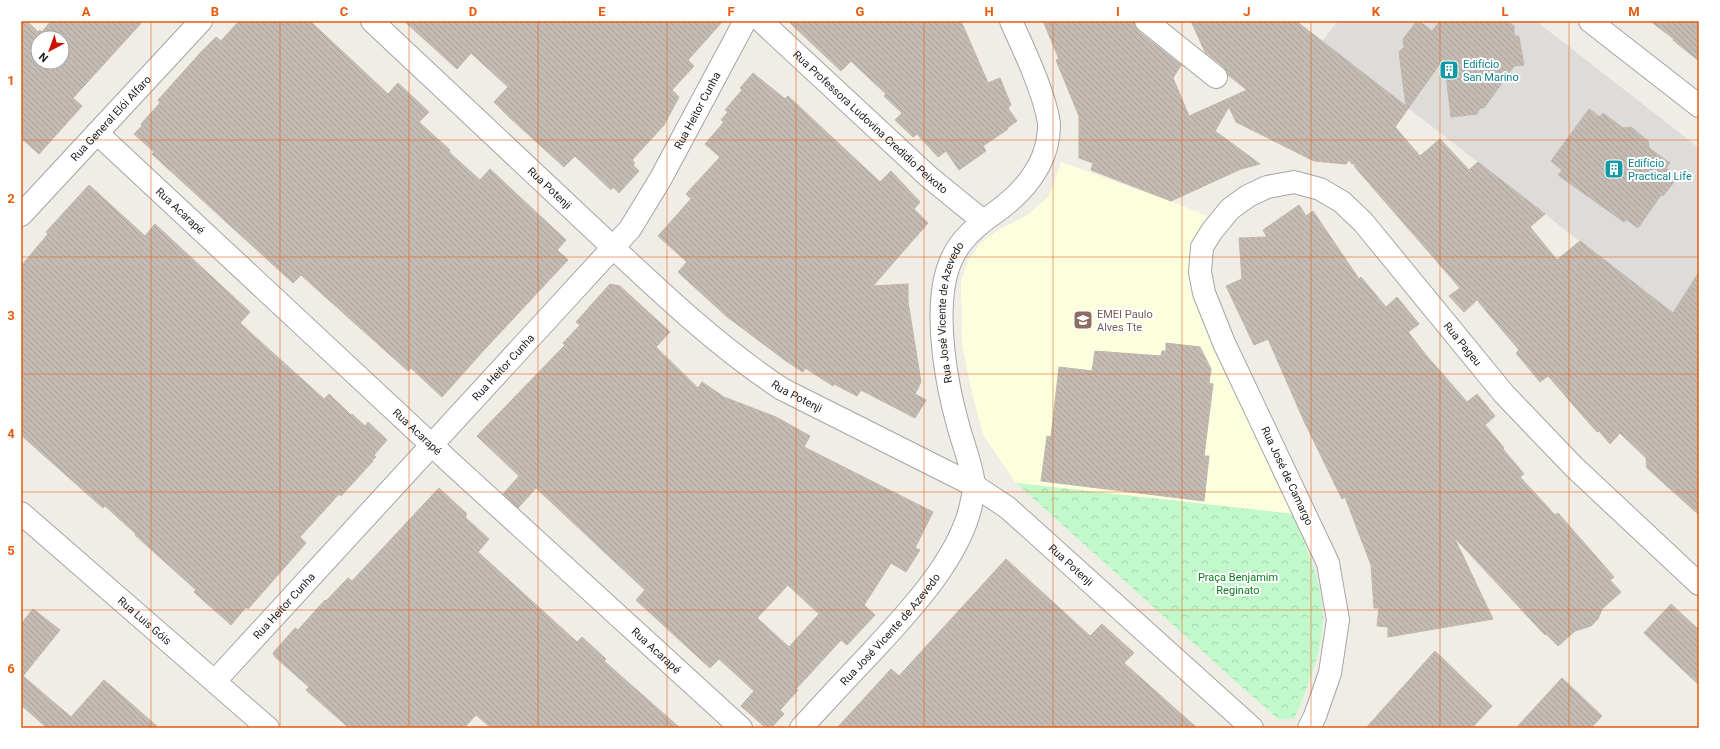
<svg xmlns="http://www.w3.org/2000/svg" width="1720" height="749" font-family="Roboto,sans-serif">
	<defs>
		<pattern id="park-crowns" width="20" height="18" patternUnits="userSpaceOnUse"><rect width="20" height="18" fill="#c2f9cb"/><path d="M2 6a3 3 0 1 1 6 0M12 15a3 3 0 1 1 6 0" fill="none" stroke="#a6d5ae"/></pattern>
		<pattern id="building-back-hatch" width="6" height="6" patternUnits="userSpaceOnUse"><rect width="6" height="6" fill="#c4bcb4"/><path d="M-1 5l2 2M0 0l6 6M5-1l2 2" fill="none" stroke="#a8a19a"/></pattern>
	</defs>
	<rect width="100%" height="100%" fill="#efede5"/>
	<path fill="#dddcdb" d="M1338 21H1536L1699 148V334L1322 41Z"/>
	<path fill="#fcffde" d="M1061 162 1178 204 1207 216 1192 241 1191 268 1294 514 1016 483 983 435 970 385 962 344 961 281 968 261 979 245 998 230 1026 216 1049 196Z"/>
	<path fill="url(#park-crowns)" d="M1016 483 1294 514C1305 546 1322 580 1323 614 1324 648 1307 687 1295 718L1279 720 1246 691Z"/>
	<g fill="url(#building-back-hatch)" stroke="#c1b5a7" fill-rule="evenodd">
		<path d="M21 21H27L38 32 40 30 42 32 51 21H143L73 98 82 106 39 154 21 138ZM38 38H62V62H38Z"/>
		<path d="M239 21H310L388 94 398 83 429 112 419 122 450 150 449 152 480 180 490 169 566 240 557 250 568 260 484 350 442 397 411 368 408 371 301 275 293 283 152 154 154 152 134 134 142 126 141 124 160 103 158 100 202 51 216 37 221 41Z"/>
		<path d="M404 21H723L688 60 694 66 672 90 679 97 664 125 632 160 635 163 633 165 639 171 619 193 613 187 611 190 575 156 564 167 509 117 494 102 508 87 471 53 457 69Z"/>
		<path d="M788 21H961L988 83 1000 78 1011 105 1008 108 1017 121 1007 128 1008 129 983 146 986 151 959 170 946 151 938 157 917 134 913 137 895 120 902 113 884 96 886 94 851 61 841 71Z"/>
		<path d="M1043 21H1134L1135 26 1138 31 1181 65 1173 78 1189 116 1247 90 1228 75 1224 67 1205 52 1191 21H1296L1406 106 1399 52 1404 47 1403 39 1417 21H1419L1432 31 1440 21H1507L1514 26V35L1519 37 1524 65 1514 66 1484 108H1480L1477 114 1451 117 1444 58 1395 127 1420 156 1440 139 1469 170 1478 162 1545 214 1530 227 1557 260 1580 241 1673 313 1699 272V515L1647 468 1646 458 1620 433 1610 444 1599 431 1597 432 1548 376 1540 382 1516 353 1519 350 1477 300 1464 312 1449 296 1460 288 1354 166 1357 164H1352L1349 160 1346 164 1314 161 1236 122 1229 107 1215 131 1260 164 1241 169 1171 201 1091 170 1093 163 1079 158V116L1056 60 1059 59Z"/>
		<path d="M1650 21H1699V61L1673 40 1674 39Z"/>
		<path d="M753 73 785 99 788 96 880 182 891 171 920 202 914 209 928 223 873 286 908 284V302L921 382 915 394 926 400 915 418 861 390 857 396 834 384 833 386 805 368 803 372 786 361 726 316 678 272 687 262 658 236 691 199 686 194 720 157 705 144 724 122 721 120 728 112 725 110 742 90 740 88Z"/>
		<path d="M1589 109 1600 117 1603 113 1623 128 1631 127 1648 141 1649 148 1670 163 1666 168 1678 177 1663 196 1661 195 1638 228 1626 219 1624 222 1558 175 1562 170 1551 161Z"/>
		<path d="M89 185 145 236 155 224 250 312 240 323 324 399 329 394 351 415 352 414 365 426 368 422 387 440 374 455 376 457 372 460 373 461 341 496 339 494 300 537 306 543 248 609 246 607 231 625 194 592 196 590 135 535 136 534 105 506 103 508 21 435V266L48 234 46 232Z"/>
		<path d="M1299 205 1306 216 1313 211 1359 279 1361 277 1386 307 1397 297 1419 324 1408 332 1426 355 1467 402 1477 394 1495 416 1485 425 1504 448 1503 449 1524 474 1520 477 1555 515 1558 513 1614 577 1610 580 1621 592 1602 609 1598 619 1591 626 1575 631 1558 646 1546 634 1545 635 1454 537 1493 619 1388 637V627L1377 626 1379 608H1374L1371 565 1345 497 1342 499 1304 421 1268 339 1254 345 1226 286 1242 279 1239 238 1267 237 1263 230Z"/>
		<path d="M610 284 620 286 670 332 656 347 698 388 702 382 724 397 776 417 810 436 804 447 933 512 915 548 920 550 906 572 891 563 864 605 875 615 847 645 841 640 796 689 798 690 780 710 784 714 771 728H766L741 706 754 691 719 659 710 668 649 612 636 600 645 590 536 488 518 508 503 494 519 476 477 436 565 345 563 343 580 325 576 322ZM788 585 819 614 789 647 757 618Z"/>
		<path d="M1166 343 1200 347 1211 369 1209 383 1213 384 1204 456H1209L1204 501 1041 481 1047 436 1051 437 1059 367 1092 371 1095 351 1161 356 1162 351H1166Z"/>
		<path d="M439 488 467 514 465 517 489 539 478 552 577 642 582 637 606 659 604 661 680 728H491L476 715 464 728H349L306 690 309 687 275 657 273 653 295 628 298 630 325 600 326 601 348 578 352 581Z"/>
		<path d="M1006 559 1090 636 1102 624 1134 653 1124 663 1197 728H837L891 669 899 676Z"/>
		<path d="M1671 604 1699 630V685L1644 633Z"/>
		<path d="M33 609 60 630 23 676 71 717 104 680 159 728H47L21 705V624Z"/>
		<path d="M1435 651 1492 706 1472 728H1366Z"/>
		<path d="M1562 678 1602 716 1591 728H1516Z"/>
	</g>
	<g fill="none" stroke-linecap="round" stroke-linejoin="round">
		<defs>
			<g id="minor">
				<path id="s1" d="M372 21C444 89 516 156 588 224 650 282 711 342 782 389L975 486 1008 508 1252 728"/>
				<path id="s2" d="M761 21 929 177 983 221"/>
				<path d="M1146 21 1216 77"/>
				<path d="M1590 21 1699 106"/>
				<path id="s3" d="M97 133 451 463 741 728"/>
				<path id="s4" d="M21 215 201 21"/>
				<path id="s5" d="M215 681 630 229 661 178 745 21"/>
				<path id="s6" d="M801 728C823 704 845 680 868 656 906 615 959 560 971 505 972 498 975 491 974 485 972 466 963 444 958 425 946 382 936 323 945 279 952 247 970 230 996 212 1025 191 1049 162 1049 125 1049 120 1047 114 1046 109 1038 79 1024 50 1011 21"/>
				<path id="s7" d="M1309 728 1315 716 1330 673 1338 620 1328 563 1224 343 1204 293 1200 272 1202 247 1212 231 1230 209 1248 196 1267 187 1294 182 1320 189 1342 202 1363 222 1504 394 1574 467 1699 584"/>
			</g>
			<g id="tertiary">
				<path id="s8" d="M21 513 268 728"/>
			</g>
		</defs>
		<use href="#minor" stroke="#a5a5a5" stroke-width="24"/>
		<use href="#tertiary" stroke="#a5a5a5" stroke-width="24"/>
		<use href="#minor" stroke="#fff" stroke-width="22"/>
		<use href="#tertiary" stroke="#fff" stroke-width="22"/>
	</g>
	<path fill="none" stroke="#e8590c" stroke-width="1" stroke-opacity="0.55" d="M151 21V728M280 21V728M409 21V728M538 21V728M667 21V728M796 21V728M924 21V728M1053 21V728M1182 21V728M1311 21V728M1440 21V728M1569 21V728M21 140H1699M21 257H1699M21 374H1699M21 492H1699M21 610H1699"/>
	<defs>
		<symbol id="building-square" viewBox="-11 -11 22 22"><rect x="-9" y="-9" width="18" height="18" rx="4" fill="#0f9aa8" stroke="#fff"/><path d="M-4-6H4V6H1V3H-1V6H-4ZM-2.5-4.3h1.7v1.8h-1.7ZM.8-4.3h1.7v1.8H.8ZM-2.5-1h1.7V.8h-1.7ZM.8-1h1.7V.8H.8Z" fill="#fff"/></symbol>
		<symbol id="school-square" viewBox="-11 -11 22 22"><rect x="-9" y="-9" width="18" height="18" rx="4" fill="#8d6e63" stroke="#fff"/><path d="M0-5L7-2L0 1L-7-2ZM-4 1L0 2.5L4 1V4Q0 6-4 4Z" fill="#fff"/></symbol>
	</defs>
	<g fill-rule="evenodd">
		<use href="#building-square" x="1438" y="59" width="22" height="22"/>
		<use href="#building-square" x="1603" y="158" width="22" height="22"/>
		<use href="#school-square" x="1072" y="309" width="22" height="22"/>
	</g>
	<g text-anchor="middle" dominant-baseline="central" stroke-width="4" stroke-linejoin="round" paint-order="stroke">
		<g font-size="11" fill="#0d838f" stroke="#fff" text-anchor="start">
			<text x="1463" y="64">Edifício<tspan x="1463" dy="13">San Marino</tspan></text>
			<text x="1628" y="163">Edifício<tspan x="1628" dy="13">Practical Life</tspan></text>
		</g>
		<g font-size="11" fill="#1e1e1e" stroke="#fff">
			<text stroke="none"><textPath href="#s5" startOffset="750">Rua Heitor Cunha</textPath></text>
			<text stroke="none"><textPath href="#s4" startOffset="132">Rua General Elói Alfaro</textPath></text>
			<text stroke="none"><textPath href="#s2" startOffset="149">Rua Professora Ludovina Credidio Peixoto</textPath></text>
			<text stroke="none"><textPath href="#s1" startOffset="244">Rua Potenji</textPath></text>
			<text stroke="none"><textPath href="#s3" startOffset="114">Rua Acarapé</textPath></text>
			<text stroke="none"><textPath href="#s6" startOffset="481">Rua José Vicente de Azevedo</textPath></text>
			<text stroke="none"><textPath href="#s7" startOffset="871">Rua Pageu</textPath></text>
			<text stroke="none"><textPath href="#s5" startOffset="426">Rua Heitor Cunha</textPath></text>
			<text stroke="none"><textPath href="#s1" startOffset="568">Rua Potenji</textPath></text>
			<text stroke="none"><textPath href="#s3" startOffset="438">Rua Acarapé</textPath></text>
			<text transform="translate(1287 476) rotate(65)">Rua José de Camargo</text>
			<text stroke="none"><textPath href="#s1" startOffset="892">Rua Potenji</textPath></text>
			<text stroke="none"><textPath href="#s5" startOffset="102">Rua Heitor Cunha</textPath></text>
			<text stroke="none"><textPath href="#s8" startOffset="164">Rua Luis Góis</textPath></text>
			<text stroke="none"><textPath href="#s6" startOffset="133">Rua José Vicente de Azevedo</textPath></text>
			<text stroke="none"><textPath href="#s3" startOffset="762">Rua Acarapé</textPath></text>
		</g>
		<g font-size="11" fill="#785e54" stroke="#fff" text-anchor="start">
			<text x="1097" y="314">EMEI Paulo<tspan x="1097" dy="13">Alves Tte</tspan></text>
		</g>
		<g font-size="11" fill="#0c7c1f" stroke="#fff">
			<text x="1238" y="577">Praça Benjamim<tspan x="1238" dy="13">Reginato</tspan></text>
		</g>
	</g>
	<rect width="1720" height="749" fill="none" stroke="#ffffff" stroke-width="44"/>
	<g transform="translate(50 50) rotate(221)"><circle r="19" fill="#ffffff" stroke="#a5a5a5"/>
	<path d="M0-3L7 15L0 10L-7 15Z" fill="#cb1202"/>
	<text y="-6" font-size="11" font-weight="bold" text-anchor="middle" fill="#1e1e1e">N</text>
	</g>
	<rect x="22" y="22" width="1676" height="705" fill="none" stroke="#e8590c" stroke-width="1.5"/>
	<g font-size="13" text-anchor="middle" font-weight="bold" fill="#e8590c">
		<text x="86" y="16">A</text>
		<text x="215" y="16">B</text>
		<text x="344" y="16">C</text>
		<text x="473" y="16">D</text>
		<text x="602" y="16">E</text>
		<text x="731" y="16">F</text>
		<text x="860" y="16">G</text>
		<text x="989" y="16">H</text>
		<text x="1118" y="16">I</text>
		<text x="1247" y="16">J</text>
		<text x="1376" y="16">K</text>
		<text x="1505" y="16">L</text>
		<text x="1634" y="16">M</text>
		<text x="11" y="85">1</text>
		<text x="11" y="203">2</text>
		<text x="11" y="320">3</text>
		<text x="11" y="438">4</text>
		<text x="11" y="555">5</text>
		<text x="11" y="673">6</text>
	</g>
</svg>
